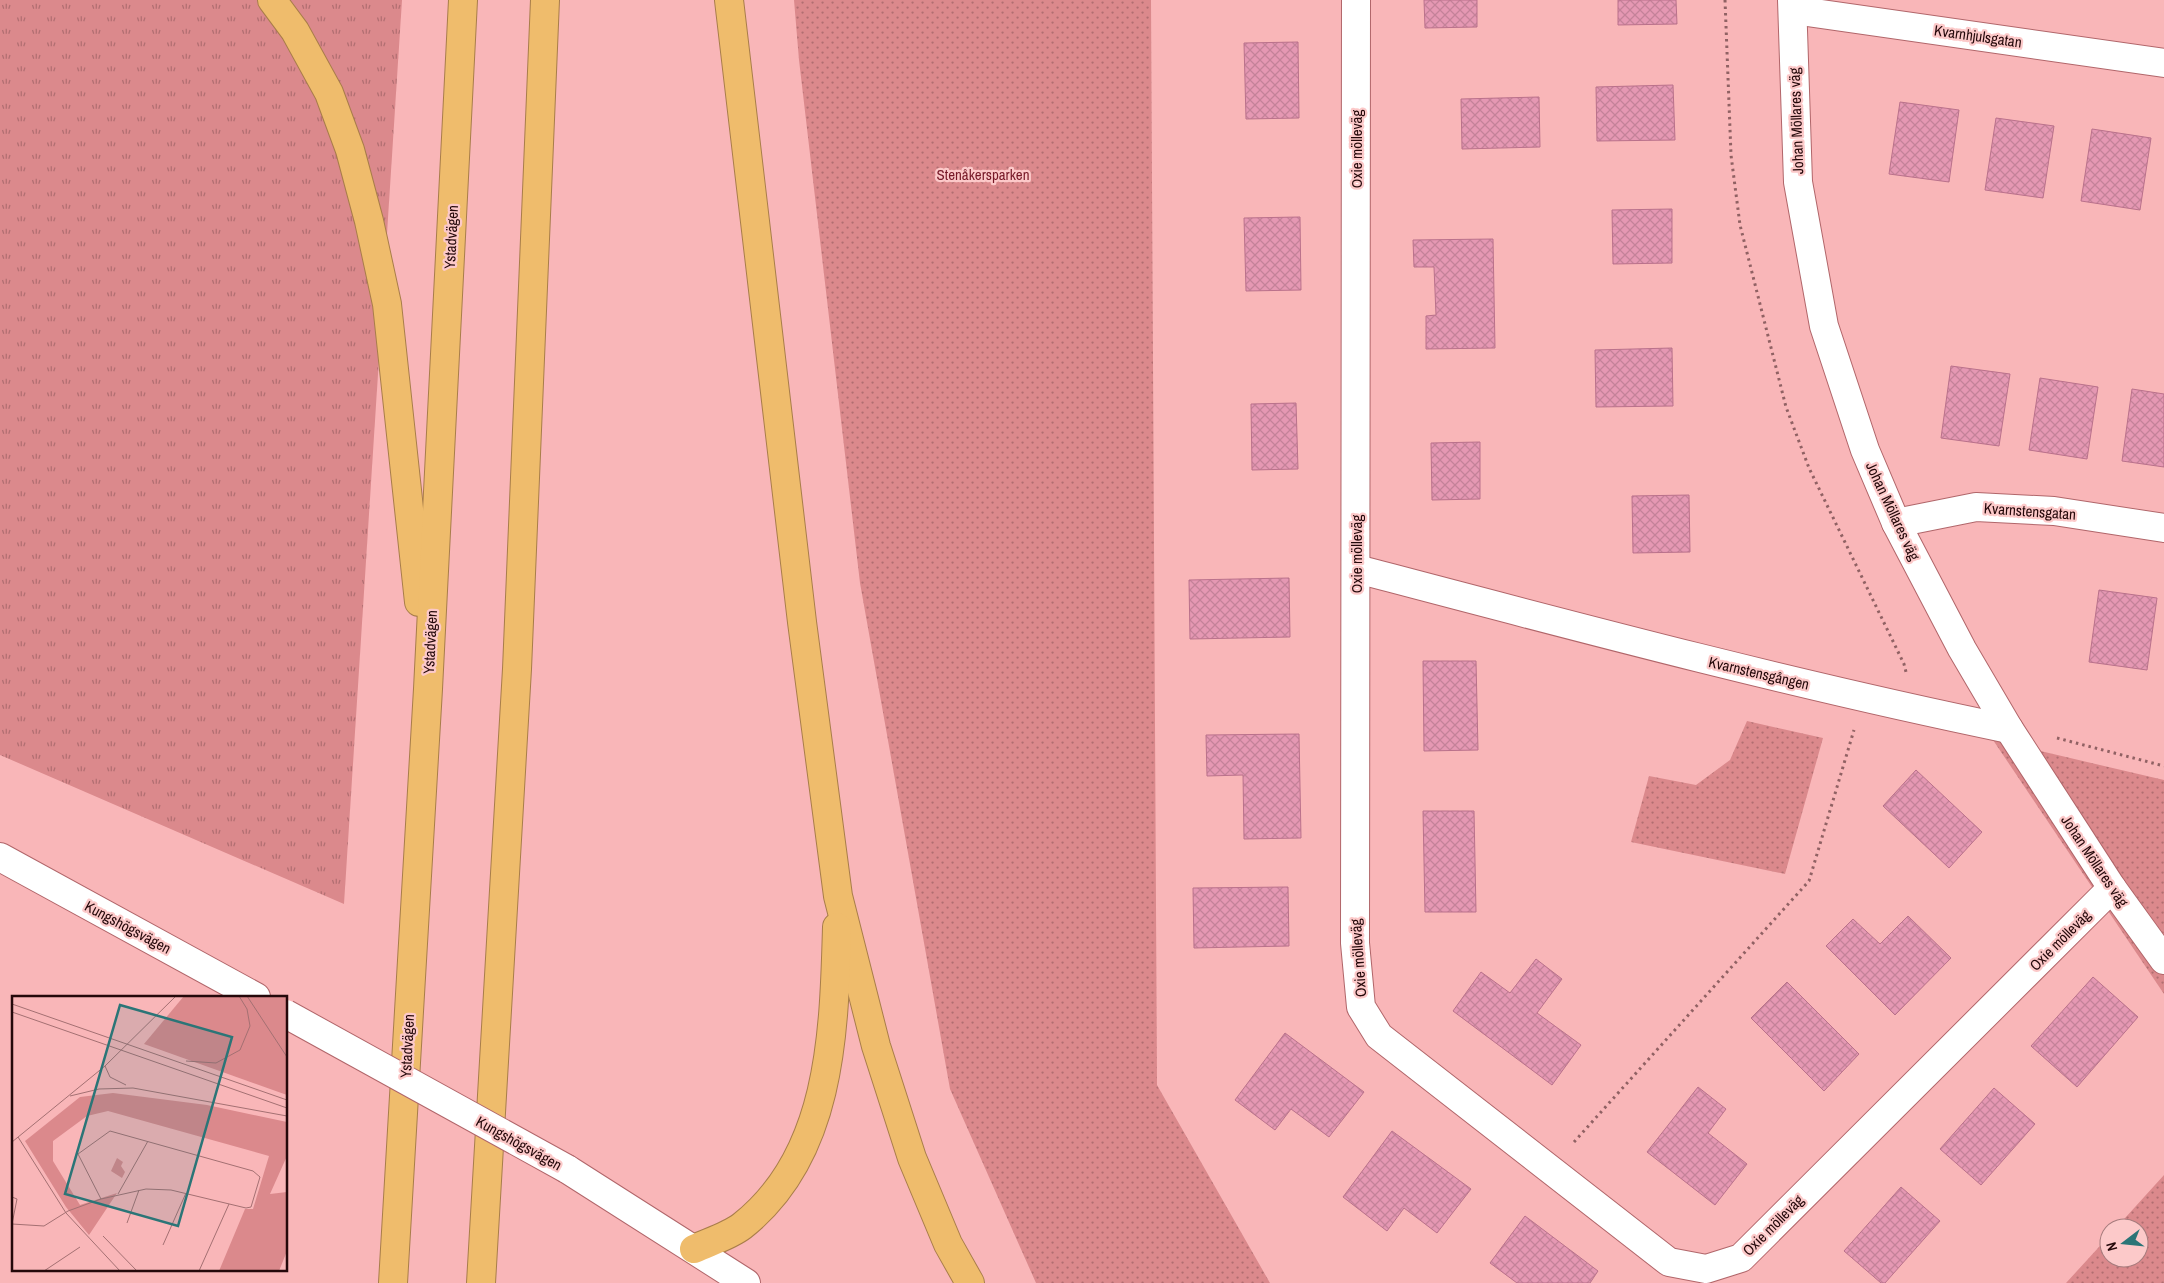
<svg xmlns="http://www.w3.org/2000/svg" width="2164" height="1283" font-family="'Archivo Narrow',sans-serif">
	<defs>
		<pattern id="grass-tufts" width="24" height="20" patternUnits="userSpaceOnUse" patternTransform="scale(1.25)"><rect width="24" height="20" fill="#db898c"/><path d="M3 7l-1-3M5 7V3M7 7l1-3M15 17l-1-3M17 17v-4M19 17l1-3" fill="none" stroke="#b16e71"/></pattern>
		<pattern id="park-dots" width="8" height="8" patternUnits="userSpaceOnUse" patternTransform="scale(1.25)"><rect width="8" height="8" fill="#db898c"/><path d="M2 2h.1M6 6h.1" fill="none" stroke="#b16e71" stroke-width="1.8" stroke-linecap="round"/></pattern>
		<pattern id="building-cross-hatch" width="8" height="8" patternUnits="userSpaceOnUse" patternTransform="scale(1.25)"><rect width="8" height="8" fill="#e598b3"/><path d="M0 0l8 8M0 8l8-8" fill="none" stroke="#c48299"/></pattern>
	</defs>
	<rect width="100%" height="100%" fill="#f9b6b8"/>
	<path fill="url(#grass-tufts)" d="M0 0H402L344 904 0 755Z"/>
	<g fill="url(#park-dots)">
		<path d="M794 0H1151L1157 1085 1270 1283H1036L950 1089 860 583 799 60Z"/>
		<path d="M1747 721 1823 738 1785 874 1631 842 1649 776 1696 785 1730 760Z"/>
		<path d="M1993 740 2164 780V994Z"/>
		<path d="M2164 1175V1283H2066L2109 1236V1258H2139V1228H2116Z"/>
	</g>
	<g fill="url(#building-cross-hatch)" stroke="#ba718b">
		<path d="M1424 0H1477V27L1425 28Z"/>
		<path d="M1618 0H1676L1677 24 1618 25Z"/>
		<path d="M1298 42 1299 118 1246 119 1244 43Z"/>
		<path d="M1673 85 1675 140 1597 141 1596 87Z"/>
		<path d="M1539 97 1540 147 1462 149 1461 99Z"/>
		<path d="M1900 102 1959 110 1949 182 1889 174Z"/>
		<path d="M1996 118 2054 126 2043 198 1985 190Z"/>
		<path d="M2092 129 2151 138 2140 210 2081 201Z"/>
		<path d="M1672 209V263L1613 264 1612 210Z"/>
		<path d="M1300 217 1301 290 1246 291 1244 218Z"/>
		<path d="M1493 239 1495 348 1426 349V316L1436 315 1434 267H1414L1413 240Z"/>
		<path d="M1672 348 1673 406 1596 407 1595 350Z"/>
		<path d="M1951 366 2010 374 1999 446 1941 438Z"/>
		<path d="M2040 378 2098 387 2087 459 2029 450Z"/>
		<path d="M2132 389 2164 394V467L2122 461Z"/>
		<path d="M1296 403 1298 469 1252 470 1251 404Z"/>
		<path d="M1480 442V499L1432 500 1431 443Z"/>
		<path d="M1689 495 1690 552 1633 553 1632 496Z"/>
		<path d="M1289 578 1290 637 1190 639 1189 580Z"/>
		<path d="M2099 590 2157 598 2147 670 2089 662Z"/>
		<path d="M1423 661H1476L1478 750 1424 751Z"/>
		<path d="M1299 734 1301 838 1244 839 1243 775 1207 776 1206 735Z"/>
		<path d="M1916 770 1982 832 1949 868 1883 806Z"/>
		<path d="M1423 811H1474L1476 912H1425Z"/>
		<path d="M1288 887 1289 946 1194 948 1193 888Z"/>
		<path d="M1908 916 1951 958 1895 1015 1826 946 1853 919 1880 944Z"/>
		<path d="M1536 959 1562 979 1537 1013 1581 1045 1552 1085 1453 1011 1481 972 1510 993Z"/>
		<path d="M2093 977 2138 1017 2077 1087 2031 1046Z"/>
		<path d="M1787 982 1859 1054 1824 1091 1751 1018Z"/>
		<path d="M1285 1033 1364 1092 1329 1137 1291 1109 1275 1130 1235 1100Z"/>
		<path d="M1698 1087 1726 1109 1708 1133 1747 1164 1715 1205 1647 1152Z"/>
		<path d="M1994 1088 2035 1124 1981 1185 1940 1149Z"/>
		<path d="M1392 1131 1471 1189 1437 1233 1404 1208 1387 1231 1343 1197Z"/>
		<path d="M1901 1187 1940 1221 1885 1283H1881L1844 1251Z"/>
		<path d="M1525 1216 1598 1271 1590 1283H1517L1490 1263Z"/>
	</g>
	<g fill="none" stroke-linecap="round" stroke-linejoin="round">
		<defs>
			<g id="minor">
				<path d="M1356 0 1355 943 1361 1007 1379 1036 1669 1262 1706 1269 1741 1258 2112 888"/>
				<path d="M1792 0 1798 182 1824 326 1865 450 1896 523 1962 649 2009 729 2112 888 2164 960"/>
				<path d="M1793 10 2164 63"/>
				<path d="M1896 523 1976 507 2054 511 2164 528"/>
				<path d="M1357 569C1573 626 1790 684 2009 729"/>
				<path d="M0 857 256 997"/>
				<path d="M567 1169 746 1283"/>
			</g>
			<g id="highway">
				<path d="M272 0 295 31 329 93 350 150 369 221 387 304 419 602"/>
				<path d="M729 0 802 622 838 896 876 1046 912 1158 948 1244 970 1283"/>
				<path d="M694 1249C709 1242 729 1236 742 1226 832 1155 834 1032 837 927"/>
				<path d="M393 1283 428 689 463 0"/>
				<path d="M481 1283 517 669 545 0"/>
			</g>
		</defs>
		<use href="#minor" stroke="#b1666a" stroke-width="30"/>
		<use href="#highway" stroke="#a87d4a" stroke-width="30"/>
		<g stroke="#906163" stroke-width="3" stroke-dasharray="2.5 4" stroke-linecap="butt">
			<path d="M1725 0 1731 155 1740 225 1786 407 1809 468 1904 664 1906 672"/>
			<path d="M2057 738 2164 766"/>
			<path d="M1574 1142 1809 881 1854 730"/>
		</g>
		<use href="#minor" stroke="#fff" stroke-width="28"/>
		<use href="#highway" stroke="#efbc6c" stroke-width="28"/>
		<defs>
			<path id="minor-bridge" d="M286 1014 567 1169"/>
		</defs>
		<use href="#minor-bridge" stroke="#b1666a" stroke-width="30" stroke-linecap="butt"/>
		<use href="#minor-bridge" stroke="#fff" stroke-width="28"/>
	</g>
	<g text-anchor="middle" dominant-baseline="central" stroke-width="4.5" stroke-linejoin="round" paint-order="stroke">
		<g font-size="15" fill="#24080a" stroke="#fcc9c9">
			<text transform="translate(1978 36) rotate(8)">Kvarnhjulsgatan</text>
			<text transform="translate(1796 121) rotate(-92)">Johan Möllares väg</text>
			<text transform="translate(1356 149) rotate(-90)">Oxie mölleväg</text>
			<text transform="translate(451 237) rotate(-87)">Ystadvägen</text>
			<text transform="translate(1893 511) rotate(65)">Johan Möllares väg</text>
			<text transform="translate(2030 511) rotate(4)">Kvarnstensgatan</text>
			<text transform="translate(1356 554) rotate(-90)">Oxie mölleväg</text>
			<text transform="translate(430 642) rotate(-87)">Ystadvägen</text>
			<text transform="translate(1759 673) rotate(13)">Kvarnstensgången</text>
			<text transform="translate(2095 861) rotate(56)">Johan Möllares väg</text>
			<text transform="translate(128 927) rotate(28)">Kungshögsvägen</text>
			<text transform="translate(2060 940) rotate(-45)">Oxie mölleväg</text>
			<text transform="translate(1358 958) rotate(-94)">Oxie mölleväg</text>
			<text transform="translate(407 1046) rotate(-87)">Ystadvägen</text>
			<text transform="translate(519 1143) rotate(29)">Kungshögsvägen</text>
			<text transform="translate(1773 1225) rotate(-45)">Oxie mölleväg</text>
		</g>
		<g font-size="15" fill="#761827" stroke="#fcc9c9">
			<text x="983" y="174">Stenåkersparken</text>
		</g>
	</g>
	<g transform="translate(12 996)">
		<rect width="275" height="275" fill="#f9b6b8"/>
		<path d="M172 0H275V99L132 48Z" fill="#db898c"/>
		<path d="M101 97 195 109 275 126V160L258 198 275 196V255L267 275H207L233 213H241L257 160 96 115 75 120 41 145V165L68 209 105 197 77 239 54 211 13 145 68 101ZM105 162 111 166 109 170 113 176 110 182 99 175Z" fill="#db898c"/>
		<path fill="none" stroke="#a47072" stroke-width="1" d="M235 0 275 61M0 8 275 104M0 16 275 112M174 65 204 67 228 54 238 30 235 13 227 0M93 70 98 81 114 89M58 100 87 93 121 92 275 120M6 141 54 217 108 275M0 146 93 70 163 1M106 198 136 145M0 201 5 203 0 228M115 227 127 194M0 228 32 230 56 215 89 203 134 193 159 194 234 212 239 211 248 181 241 175 98 135 66 158 89 203M91 240 125 275M151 249 174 197M32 275 68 251M187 275 217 208"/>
		<path fill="#2b7577" fill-opacity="0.15" stroke="#2b7577" stroke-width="2.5" d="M108 9 220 41 166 230 53 198Z"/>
		<rect width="275" height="275" fill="none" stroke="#24080a" stroke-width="2.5"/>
	</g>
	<g transform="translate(2124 1243) rotate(254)"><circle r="24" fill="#fcc9c9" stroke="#a67c7d"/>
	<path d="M0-4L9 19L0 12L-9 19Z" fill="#2b7577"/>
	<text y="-8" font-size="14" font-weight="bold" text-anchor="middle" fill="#24080a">N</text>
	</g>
</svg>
